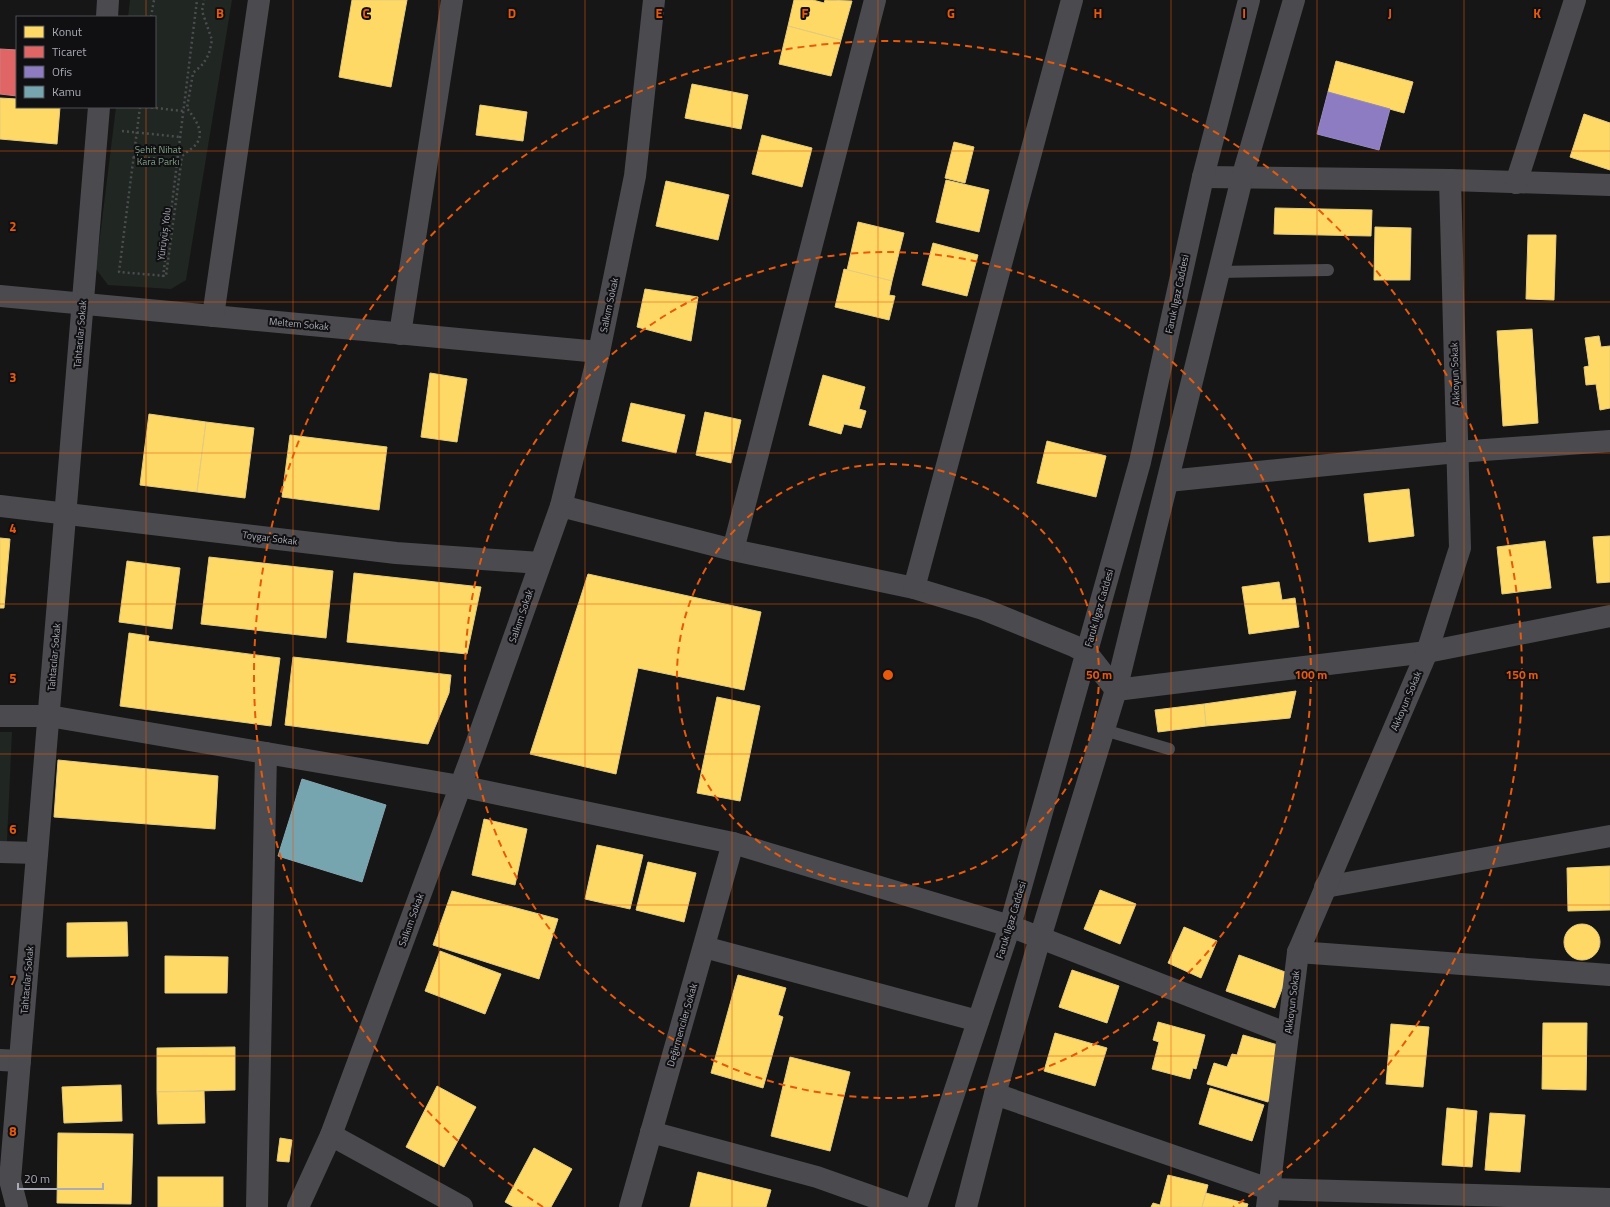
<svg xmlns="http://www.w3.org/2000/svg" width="1610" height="1207" viewBox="0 0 1610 1207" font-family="'Titillium Web',sans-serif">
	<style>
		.green { fill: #202621 }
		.homes { fill: #ffd966; stroke: #e5cb7e }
		.shops { fill: #e06666; stroke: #d07b7e }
		.offices { fill: #8e7cc3; stroke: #968abf }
		.public { fill: #76a5af; stroke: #85a7b1 }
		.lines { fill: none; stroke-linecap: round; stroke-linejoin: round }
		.path { stroke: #4c4d50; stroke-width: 2.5; stroke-dasharray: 2 3; stroke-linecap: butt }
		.service { stroke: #4b4b4f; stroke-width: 12 }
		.minor { stroke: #4b4b4f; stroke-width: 22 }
		.tertiary { stroke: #4b4b4f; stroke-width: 22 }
		.grid { fill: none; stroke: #e8590c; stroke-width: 1; stroke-opacity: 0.55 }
		.ring { fill: none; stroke: #e8590c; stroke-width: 2; stroke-dasharray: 7 5 }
		.labels { text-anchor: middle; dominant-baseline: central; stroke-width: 4; stroke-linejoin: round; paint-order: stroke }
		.park-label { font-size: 10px; fill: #829f86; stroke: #101012 }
		.street-label { font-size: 10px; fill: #a9abb6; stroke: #101012 }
		.grid-label { font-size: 13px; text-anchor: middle; font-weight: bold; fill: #e8590c; stroke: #101012; stroke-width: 4; stroke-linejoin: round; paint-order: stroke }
		.centre { fill: #e8590c; stroke: #101012; stroke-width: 2 }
		.ring-label { font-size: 12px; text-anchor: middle; font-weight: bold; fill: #e8590c; stroke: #101012; stroke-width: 4; stroke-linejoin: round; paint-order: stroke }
	</style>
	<rect width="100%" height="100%" fill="#161616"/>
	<g class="green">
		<path d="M130 0H232L186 280 171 289 108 285 96 269 116 107H155V17H128Z"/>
		<path d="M0 732H12L7 841H0Z"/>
	</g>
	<g class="homes">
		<path d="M352 0H407L391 87 339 77Z"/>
		<path d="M794 0H813L824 3 825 0 852 1 841 40 788 26Z"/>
		<path d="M788 26 841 40 831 76 779 64Z"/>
		<path d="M1336 61 1413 82 1404 113 1328 92Z"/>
		<path d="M692 84 748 95 741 129 685 118Z"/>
		<path d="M0 98 17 99V107H60L57 144 0 139Z"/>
		<path d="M480 105 527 112 523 141 476 135Z"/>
		<path d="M1584 114 1610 123V170L1570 157Z"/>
		<path d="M762 135 812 148 802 187 752 174Z"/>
		<path d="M954 142 974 147 965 183 945 178Z"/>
		<path d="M946 180 989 190 979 232 936 222Z"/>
		<path d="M666 181 729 195 718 240 656 226Z"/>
		<path d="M1275 208 1372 210 1371 236 1274 234Z"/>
		<path d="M858 222 904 233 892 281 847 270Z"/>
		<path d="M1375 227 1411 228 1410 280H1374Z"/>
		<path d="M1528 235H1556L1554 300 1526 299Z"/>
		<path d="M933 243 978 255 967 296 922 285Z"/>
		<path d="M844 269 892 281 889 295 895 296 889 320 835 307Z"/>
		<path d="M645 289 698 297 691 341 637 327Z"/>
		<path d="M1532 329 1538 423 1503 426 1497 331Z"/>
		<path d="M1599 336 1601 347 1610 346V408L1600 410 1596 384 1586 385 1584 367 1589 366 1585 338Z"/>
		<path d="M430 373 467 379 457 442 421 437Z"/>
		<path d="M823 375 865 387 859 409 866 411 861 428 844 424 841 434 809 425Z"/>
		<path d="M631 403 685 415 676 453 622 441Z"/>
		<path d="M705 412 741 420 731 463 696 455Z"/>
		<path d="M149 414 206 422 197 492 140 485Z"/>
		<path d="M206 422 254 428 245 498 197 492Z"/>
		<path d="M290 435 387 447 379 510 282 497Z"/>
		<path d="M1047 441 1106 456 1096 497 1037 483Z"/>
		<path d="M1409 489 1414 536 1369 542 1364 494Z"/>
		<path d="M1610 536V582L1597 583 1593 537Z"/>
		<path d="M0 538 10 539 4 608H0Z"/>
		<path d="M1545 541 1551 588 1502 594 1497 547Z"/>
		<path d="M209 557 333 571 326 638 201 624Z"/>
		<path d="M127 561 180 568 172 629 119 622Z"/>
		<path d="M354 573 481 587 467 654 347 642Z"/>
		<path d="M588 574 761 612 744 690 638 668 616 774 530 754Z"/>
		<path d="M1279 582 1282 600 1295 598 1299 627 1249 634 1242 587Z"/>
		<path d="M129 633 149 636 148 641 280 658 271 726 120 706Z"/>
		<path d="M293 657 451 675 449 693 428 744 285 725Z"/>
		<path d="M1296 691 1290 718 1206 726 1204 704Z"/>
		<path d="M717 697 760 706 740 801 697 793Z"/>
		<path d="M1204 704 1206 726 1158 732 1155 710Z"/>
		<path d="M58 760 218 776 215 829 54 817Z"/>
		<path d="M484 819 527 829 515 885 472 875Z"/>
		<path d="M597 845 643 855 630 909 585 899Z"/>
		<path d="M648 862 696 873 684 922 636 910Z"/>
		<path d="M1610 866V910L1568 911 1567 868Z"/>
		<path d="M1100 890 1136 904 1120 944 1084 929Z"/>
		<path d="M452 891 558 919 539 979 433 945Z"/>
		<path d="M127 922 128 956 67 957V923Z"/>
		<circle cx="1582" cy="942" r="18"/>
		<path d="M1184 927 1217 941 1201 978 1168 963Z"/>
		<path d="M440 951 501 974 485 1014 425 991Z"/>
		<path d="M1239 955 1288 973 1275 1008 1226 991Z"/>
		<path d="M165 956 228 957 227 993H165Z"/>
		<path d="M1072 970 1119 986 1107 1023 1059 1007Z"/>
		<path d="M738 975 786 988 778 1015 783 1017 763 1088 711 1073Z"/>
		<path d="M1158 1022 1205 1035 1196 1069 1193 1068 1190 1079 1152 1069 1159 1042 1153 1040Z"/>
		<path d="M1543 1023H1587L1586 1090 1542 1089Z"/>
		<path d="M1391 1024 1429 1027 1423 1087 1386 1084Z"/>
		<path d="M1055 1033 1107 1048 1095 1086 1044 1071Z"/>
		<path d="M1243 1035 1285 1047 1268 1102 1207 1084 1214 1063 1227 1067 1232 1054 1237 1055Z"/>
		<path d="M235 1047V1090L157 1092V1048Z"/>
		<path d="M790 1057 850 1072 830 1151 771 1136Z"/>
		<path d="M121 1085 122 1121 64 1123 62 1087Z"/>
		<path d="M437 1086 476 1107 444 1167 406 1147Z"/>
		<path d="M1210 1088 1264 1105 1252 1141 1199 1124Z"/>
		<path d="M204 1091 205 1123 158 1124 157 1092Z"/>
		<path d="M1447 1108 1477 1111 1472 1167 1442 1165Z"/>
		<path d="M1490 1113 1525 1115 1520 1172 1485 1170Z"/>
		<path d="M58 1133 133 1134 131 1204 57 1203Z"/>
		<path d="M280 1138 292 1140 289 1162 277 1161Z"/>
		<path d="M534 1148 572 1169 551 1207H514L505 1202Z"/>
		<path d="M698 1172 771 1190 766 1207H690Z"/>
		<path d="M1168 1175 1208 1185 1202 1207H1151L1153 1203 1160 1205Z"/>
		<rect x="158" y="1177" width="65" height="30"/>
		<path d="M1206 1193 1248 1204 1247 1207H1202Z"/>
	</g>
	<path class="shops" d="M0 49 17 50V96L0 94Z"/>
	<path class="offices" d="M1328 92 1390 109 1379 150 1317 134Z"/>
	<path class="public" d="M302 779 386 805 362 882 278 856Z"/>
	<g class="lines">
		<g class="path">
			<path d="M151 17 154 0"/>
			<path d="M140 107 119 272 166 276 182 156C186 152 194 148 197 143 205 131 194 118 187 108L193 73 203 64 209 54 212 40 202 11 204 0"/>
			<path d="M146 107 183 111"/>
			<path d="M122 131 180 137"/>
			<path d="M133 157 181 160"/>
			<path d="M163 277 197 0"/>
		</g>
		<g class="service">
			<path d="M1219 272 1328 270"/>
			<path d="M1104 730 1169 749"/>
		</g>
		<g class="minor">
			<path d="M107 17 108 0"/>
			<path d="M1203 177 1450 180 1610 185"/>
			<path d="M1516 183 1575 0"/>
			<path d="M0 296 599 352"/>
			<path d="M213 316 259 0"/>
			<path d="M400 334 452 0"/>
			<path d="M1168 481 1457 452 1610 441"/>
			<path d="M0 506 396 553 540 563"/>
			<path d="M561 506 733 550 914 588 983 609 1074 646 1087 653 1116 690 1427 652 1610 616"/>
			<path d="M733 550 875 0"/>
			<path d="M914 588 1072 0"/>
			<path d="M0 716H49L266 753 460 786 733 843 1010 926 1288 1034"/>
			<path d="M0 852 37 853"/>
			<path d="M1325 887 1610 836"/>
			<path d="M704 947 978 1021"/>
			<path d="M1298 952 1610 975"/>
			<path d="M0 1060 20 1061"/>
			<path d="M995 1094 1269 1189 1610 1199"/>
			<path d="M651 1132 817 1177 902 1207"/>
			<path d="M331 1135 462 1207"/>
			<path d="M17 1207 10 1180 99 107"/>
			<path d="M257 1207 266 753"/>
			<path d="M298 1207 331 1135 475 747 561 506 599 352 635 176 654 0"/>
			<path d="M630 1207 733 843"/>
			<path d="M1267 1207 1298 952 1427 652 1460 548 1450 180"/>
		</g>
		<g class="tertiary">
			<path d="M916 1207 1010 926 1140 462 1203 177 1249 0"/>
			<path d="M966 1207 995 1094 1040 938 1116 690 1242 178 1294 0"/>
		</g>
	</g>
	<path class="grid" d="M146 0V17M293 0V1207M439 0V1207M585 0V1207M732 0V1207M878 0V1207M1025 0V1207M1171 0V1207M1317 0V1207M1464 0V1207M146 107V1207M0 151H1610M0 302H1610M0 453H1610M0 604H1610M0 754H1610M0 905H1610M0 1056H1610"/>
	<g class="ring">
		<circle cx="888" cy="675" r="211"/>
		<circle cx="888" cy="675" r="423"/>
		<path d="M543 1207A634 634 0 1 1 1233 1207"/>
	</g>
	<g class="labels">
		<g class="park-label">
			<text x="158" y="149">Şehit Nihat<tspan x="158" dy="12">Kara Parkı</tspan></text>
		</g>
		<g class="street-label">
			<text transform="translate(164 234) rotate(-83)">Yürüyüş Yolu</text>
			<text transform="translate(1177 294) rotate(-78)">Faruk Ilgaz Caddesi</text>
			<text transform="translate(609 305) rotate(-78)">Salkım Sokak</text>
			<text transform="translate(299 324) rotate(5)">Meltem Sokak</text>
			<text transform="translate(80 334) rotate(-85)">Tahtacılar Sokak</text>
			<text transform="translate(1455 374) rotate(-92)">Akkoyun Sokak</text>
			<text transform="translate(270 538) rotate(7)">Toygar Sokak</text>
			<text transform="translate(1099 608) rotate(-74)">Faruk Ilgaz Caddesi</text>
			<text transform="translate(521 616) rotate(-71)">Salkım Sokak</text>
			<text transform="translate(54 657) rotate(-85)">Tahtacılar Sokak</text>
			<text transform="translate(1406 701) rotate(-67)">Akkoyun Sokak</text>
			<text transform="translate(411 920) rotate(-70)">Salkım Sokak</text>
			<text transform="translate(1011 920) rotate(-73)">Faruk Ilgaz Caddesi</text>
			<text transform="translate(27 980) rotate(-85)">Tahtacılar Sokak</text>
			<text transform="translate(1292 1002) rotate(-83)">Akkoyun Sokak</text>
			<text transform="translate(682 1025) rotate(-74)">Değirmenciler Sokak</text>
		</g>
	</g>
	<g class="grid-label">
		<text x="220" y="18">B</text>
		<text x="366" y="18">C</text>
		<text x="512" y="18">D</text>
		<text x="659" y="18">E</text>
		<text x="805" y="18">F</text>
		<text x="951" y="18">G</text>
		<text x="1098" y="18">H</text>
		<text x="1244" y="18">I</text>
		<text x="1390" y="18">J</text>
		<text x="1537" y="18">K</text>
		<text x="13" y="231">2</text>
		<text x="13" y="382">3</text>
		<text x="13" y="533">4</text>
		<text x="13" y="683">5</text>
		<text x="13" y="834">6</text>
		<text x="13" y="985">7</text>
		<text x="13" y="1136">8</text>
	</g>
	<circle cx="888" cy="675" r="6" class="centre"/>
	<g class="ring-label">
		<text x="1099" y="679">50 m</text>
		<text x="1311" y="679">100 m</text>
		<text x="1522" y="679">150 m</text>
	</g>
	<rect x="16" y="16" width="140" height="92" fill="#101012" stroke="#4d4e54"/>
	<rect x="24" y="26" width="20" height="12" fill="#ffd966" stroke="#4d4e54"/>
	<text x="52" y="36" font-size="12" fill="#a9abb6">Konut</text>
	<rect x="24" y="46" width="20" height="12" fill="#e06666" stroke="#4d4e54"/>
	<text x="52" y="56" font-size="12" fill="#a9abb6">Ticaret</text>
	<rect x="24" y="66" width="20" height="12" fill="#8e7cc3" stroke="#4d4e54"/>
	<text x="52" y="76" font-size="12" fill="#a9abb6">Ofis</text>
	<rect x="24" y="86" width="20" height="12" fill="#76a5af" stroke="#4d4e54"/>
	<text x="52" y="96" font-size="12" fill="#a9abb6">Kamu</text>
	<path d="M18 1183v6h85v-6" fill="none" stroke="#a9abb6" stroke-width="2"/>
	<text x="24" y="1183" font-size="12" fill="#a9abb6" stroke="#101012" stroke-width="3" paint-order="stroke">20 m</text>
</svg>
